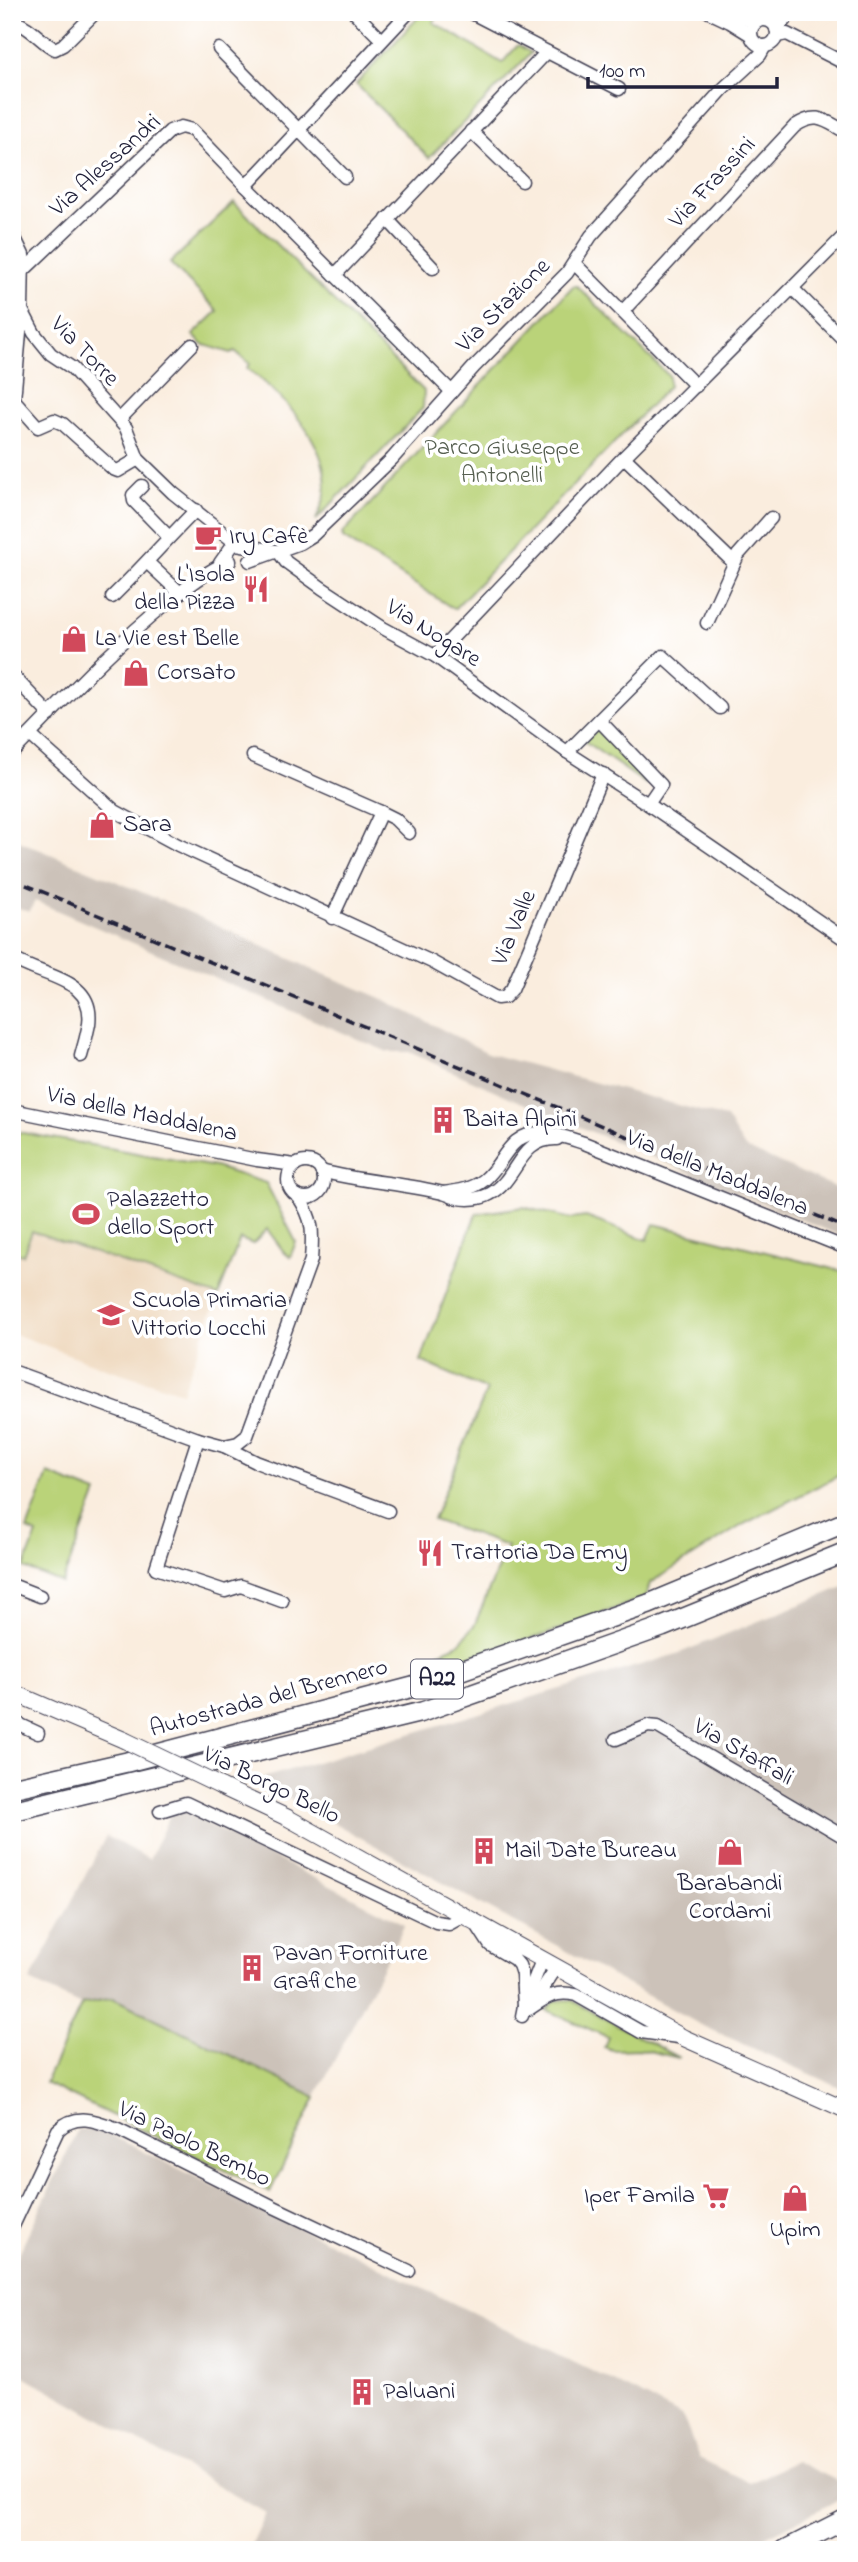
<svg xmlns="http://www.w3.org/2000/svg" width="858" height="2562" viewBox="0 0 858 2562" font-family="'Indie Flower',sans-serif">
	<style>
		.built { fill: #eed7bb }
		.industrial { fill: #ccc2b9 }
		.green { fill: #bad379; stroke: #6e7a5a; stroke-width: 2 }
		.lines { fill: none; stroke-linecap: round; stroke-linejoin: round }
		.minor-casing { stroke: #424053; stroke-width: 15 }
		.major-casing { stroke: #424053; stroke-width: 18 }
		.highway-casing { stroke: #424053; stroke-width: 22 }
		.minor { stroke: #fff; stroke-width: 12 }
		.major { stroke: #fff; stroke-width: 16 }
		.highway { stroke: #fff; stroke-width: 19 }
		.rail { stroke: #22223b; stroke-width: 3.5; stroke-dasharray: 10 5; stroke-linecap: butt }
		.major-bridge-casing { stroke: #424053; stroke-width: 18; stroke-linecap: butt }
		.major-bridge { stroke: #fff; stroke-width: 16 }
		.labels { text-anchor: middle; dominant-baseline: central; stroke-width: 7; stroke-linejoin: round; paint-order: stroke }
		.shield { fill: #fff; stroke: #646476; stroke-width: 2 }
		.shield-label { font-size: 23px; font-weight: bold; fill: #22223b }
		.street-label { font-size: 24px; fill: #22223b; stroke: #fff }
		.park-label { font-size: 24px; fill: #576051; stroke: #fff }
		.poi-label { font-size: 24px; fill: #22223b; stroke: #fff; text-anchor: start }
	</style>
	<rect width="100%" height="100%" fill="#fff"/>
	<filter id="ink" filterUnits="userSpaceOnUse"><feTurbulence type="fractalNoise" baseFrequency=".0143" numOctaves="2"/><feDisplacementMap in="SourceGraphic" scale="14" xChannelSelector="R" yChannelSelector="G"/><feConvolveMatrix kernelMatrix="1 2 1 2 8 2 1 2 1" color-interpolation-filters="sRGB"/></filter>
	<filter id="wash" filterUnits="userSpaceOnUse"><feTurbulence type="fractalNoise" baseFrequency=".00686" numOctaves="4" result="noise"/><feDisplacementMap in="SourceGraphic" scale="28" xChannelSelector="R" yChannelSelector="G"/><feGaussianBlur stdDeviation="1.57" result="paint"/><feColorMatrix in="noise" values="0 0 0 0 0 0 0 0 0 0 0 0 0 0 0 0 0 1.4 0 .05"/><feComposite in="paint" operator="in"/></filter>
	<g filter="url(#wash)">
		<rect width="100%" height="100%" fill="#faedde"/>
		<path class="built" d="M31 1231 218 1296 182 1392 108 1369 12 1333V1252L23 1255Z"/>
		<g class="industrial">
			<path d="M12 838 182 909 321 973 379 997 490 1054 726 1118 745 1148 846 1192V1238L518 1101 409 1052H388L35 901 29 912 12 905Z"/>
			<path d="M846 1586V2090L699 2024 256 1780 677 1654Z"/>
			<path d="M172 1811H182L405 1924 316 2096 112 1997 81 2005 30 1981 106 1836 149 1859Z"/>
			<path d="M78 2129 100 2130 671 2410 683 2417 699 2458 750 2483 796 2461 846 2485V2496L740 2550H249L266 2513 12 2369V2268Z"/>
		</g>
		<g class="green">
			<path d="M423 12H442L433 22 502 63 518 45 531 53 429 158 356 84Z"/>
			<path d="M234 202 424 391 423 408 316 520C319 512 324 502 325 494 332 445 282 395 247 368L250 364 235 351 231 353 202 344 193 335 218 311 170 263Z"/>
			<path d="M573 286H577L669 376V386L454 609 343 538 342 534Z"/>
			<path d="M597 729 649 780 646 784 584 741Z"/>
			<path d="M12 1131 215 1167 266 1183 296 1242 290 1257 284 1252 267 1229 253 1244 240 1239 218 1296 32 1231 23 1255 12 1252Z"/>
			<path d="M523 1207 571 1219 586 1217 647 1240 654 1224 846 1272V1472L744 1524 650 1583 646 1597 547 1634 455 1661 453 1657 440 1652 459 1644 475 1624 507 1546 433 1520 487 1390 421 1361 476 1214Z"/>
			<path d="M48 1474 97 1493 62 1583 24 1568 37 1534 27 1530Z"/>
			<path d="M113 1998 316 2097 270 2192 45 2083 82 2004Z"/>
			<path d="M565 2000H571L679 2058 640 2049 612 2050 604 2047 608 2037 546 2010 555 2001Z"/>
		</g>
	</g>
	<g filter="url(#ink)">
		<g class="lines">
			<defs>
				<g id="minor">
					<path d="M354 12 382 40"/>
					<path d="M470 12 619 89"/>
					<path d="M709 12 730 22 751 35"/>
					<path d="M732 12 755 23"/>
					<circle cx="764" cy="33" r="13"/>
					<path d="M12 26 18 23C33 29 41 42 55 49L63 45 96 12"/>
					<path d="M776 29 792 12"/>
					<path d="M777 36 787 34 846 64"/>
					<path d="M219 49 345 177"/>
					<path d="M471 131 522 181"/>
					<path d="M246 186 409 12"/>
					<path d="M387 219 433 268"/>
					<path d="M12 232 23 255 22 310 34 333 51 354 72 368 126 428 138 459 173 493 237 544"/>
					<path d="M575 264 696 386"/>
					<path d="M24 270 170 131 181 127 192 130 246 186 451 391"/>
					<path d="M335 275 547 52"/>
					<path d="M793 289 842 338"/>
					<path d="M22 311 14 400 38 427 54 420 63 424 113 469 118 471 138 459"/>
					<path d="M623 311 795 126C817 111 825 121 846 132"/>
					<path d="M119 420 192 345"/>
					<path d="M624 457 734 563"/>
					<path d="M142 486 133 495 134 501 169 537"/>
					<path d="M278 551 286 562 322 588 383 628 435 656 567 752 648 804 846 940"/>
					<path d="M250 561 300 543 313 535 392 459 474 367 567 273 591 236 723 89 760 55 765 46"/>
					<path d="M148 563 180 593"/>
					<path d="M220 563 232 546 237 544 275 551"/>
					<path d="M112 597C141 569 167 539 196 510"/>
					<path d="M707 623 738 555 771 518"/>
					<path d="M435 656 622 459 846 234"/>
					<path d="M12 675 50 715"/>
					<path d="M599 720 661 785 648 804"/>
					<path d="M30 735 115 811 178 845 432 962 497 998 505 997 512 989 603 774"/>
					<path d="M567 752 663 656 720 708"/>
					<path d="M12 753C63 701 111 648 167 603 187 587 207 571 230 561"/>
					<path d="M253 756 381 812 395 819 409 833"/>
					<path d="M332 918 381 812"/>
					<path d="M12 958C42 978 95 977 89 1024 87 1034 84 1046 81 1056"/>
					<path d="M12 1110 257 1160 295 1165"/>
					<circle cx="306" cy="1180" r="18"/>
					<path d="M321 1171C362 1182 403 1183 443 1193 448 1194 453 1198 458 1198 468 1200 481 1199 490 1194 518 1180 518 1138 557 1139"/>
					<path d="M443 1193C458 1191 473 1189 484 1180 504 1164 508 1133 541 1133 555 1133 571 1139 584 1143L846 1248"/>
					<path d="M12 1371 198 1439 224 1446 256 1462 388 1511"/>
					<path d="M198 1439 156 1568 225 1591 241 1586 282 1601"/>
					<path d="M224 1446 238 1443 247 1436 311 1260C313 1232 314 1220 298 1196"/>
					<path d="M12 1585 40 1596"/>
					<path d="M12 1721 38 1733"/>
					<path d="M616 1739 648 1726 658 1727 846 1838"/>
					<path d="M160 1811 186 1803 436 1922 449 1924 465 1915"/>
					<path d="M475 1922 490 1945 514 1959 519 1965 522 1974 524 2006"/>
					<path d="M532 2005 556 1968"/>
					<path d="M529 2009C545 1998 555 1990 576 1995L641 2032 678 2037"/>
					<path d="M522 2016 524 2006 542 1960"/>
					<path d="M12 2228 58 2130C77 2112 97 2121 118 2129L276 2208 409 2271"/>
				</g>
				<g id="major">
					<path d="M12 1692 124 1740"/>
					<path d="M220 1786 288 1818 684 2038 846 2110"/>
				</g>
				<g id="highway">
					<path d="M12 1788 127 1762 413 1687 649 1604 846 1522"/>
					<path d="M12 1811 422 1712 662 1627 846 1552"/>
					<path d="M785 2550 846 2519"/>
				</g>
			</defs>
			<use href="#minor" class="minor-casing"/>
			<use href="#major" class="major-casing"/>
			<use href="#highway" class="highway-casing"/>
			<use href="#minor" class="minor"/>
			<use href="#major" class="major"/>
			<use href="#highway" class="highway"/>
			<path class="rail" d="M12 879 846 1228"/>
			<defs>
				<path id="major-bridge" d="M124 1740 220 1786"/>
			</defs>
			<use href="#major-bridge" class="major-bridge-casing"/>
			<use href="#major-bridge" class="major-bridge"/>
		</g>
	</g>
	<defs>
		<symbol id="cafe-bare" viewBox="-9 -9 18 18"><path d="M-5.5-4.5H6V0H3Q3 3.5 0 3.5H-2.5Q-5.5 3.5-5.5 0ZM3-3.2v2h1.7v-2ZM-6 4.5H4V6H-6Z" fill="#d1495b" stroke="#fff" stroke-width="2.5" paint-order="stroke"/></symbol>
		<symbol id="restaurant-bare" viewBox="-9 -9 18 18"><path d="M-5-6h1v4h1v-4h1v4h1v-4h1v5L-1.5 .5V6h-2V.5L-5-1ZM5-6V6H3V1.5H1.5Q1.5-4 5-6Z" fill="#d1495b" stroke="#fff" stroke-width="2.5" paint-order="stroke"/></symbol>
		<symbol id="shop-bare" viewBox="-9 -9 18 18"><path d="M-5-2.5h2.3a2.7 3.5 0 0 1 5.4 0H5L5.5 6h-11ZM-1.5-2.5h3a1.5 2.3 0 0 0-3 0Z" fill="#d1495b" stroke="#fff" stroke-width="2.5" paint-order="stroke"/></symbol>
		<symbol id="building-bare" viewBox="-9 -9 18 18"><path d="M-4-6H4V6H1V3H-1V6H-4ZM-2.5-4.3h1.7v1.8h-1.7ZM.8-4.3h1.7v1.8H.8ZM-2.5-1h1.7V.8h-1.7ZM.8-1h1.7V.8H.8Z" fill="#d1495b" stroke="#fff" stroke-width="2.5" paint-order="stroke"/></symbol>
		<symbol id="stadium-bare" viewBox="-9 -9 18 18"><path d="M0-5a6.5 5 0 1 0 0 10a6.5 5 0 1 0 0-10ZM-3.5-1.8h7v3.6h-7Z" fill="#d1495b" stroke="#fff" stroke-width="2.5" paint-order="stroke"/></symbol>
		<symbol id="school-bare" viewBox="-9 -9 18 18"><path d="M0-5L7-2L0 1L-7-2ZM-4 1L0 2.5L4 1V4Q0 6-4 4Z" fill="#d1495b" stroke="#fff" stroke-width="2.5" paint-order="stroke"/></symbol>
		<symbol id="supermarket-bare" viewBox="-9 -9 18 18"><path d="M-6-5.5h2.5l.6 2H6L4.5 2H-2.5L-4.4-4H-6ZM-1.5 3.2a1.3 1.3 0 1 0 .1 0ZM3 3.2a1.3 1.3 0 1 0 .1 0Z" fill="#d1495b" stroke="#fff" stroke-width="2.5" paint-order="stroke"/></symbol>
	</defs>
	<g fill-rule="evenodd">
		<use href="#cafe-bare" x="189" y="518" width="38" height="38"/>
		<use href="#restaurant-bare" x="237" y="570" width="38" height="38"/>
		<use href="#shop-bare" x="55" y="620" width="38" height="38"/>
		<use href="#shop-bare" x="117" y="654" width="38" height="38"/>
		<use href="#shop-bare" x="83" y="806" width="38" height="38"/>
		<use href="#building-bare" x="424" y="1101" width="38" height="38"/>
		<use href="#stadium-bare" x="67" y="1195" width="38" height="38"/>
		<use href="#school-bare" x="92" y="1296" width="38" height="38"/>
		<use href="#restaurant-bare" x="411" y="1534" width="38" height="38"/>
		<use href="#building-bare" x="465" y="1832" width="38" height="38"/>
		<use href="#shop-bare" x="711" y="1833" width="38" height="38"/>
		<use href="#building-bare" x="233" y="1949" width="38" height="38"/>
		<use href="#supermarket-bare" x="697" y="2177" width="38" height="38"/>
		<use href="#shop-bare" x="776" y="2179" width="38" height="38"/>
		<use href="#building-bare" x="343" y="2373" width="38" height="38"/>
	</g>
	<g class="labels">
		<rect class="shield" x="411" y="1659.5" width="52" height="39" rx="5"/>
		<g class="shield-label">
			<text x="437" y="1679">A22</text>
		</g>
		<g class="street-label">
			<text transform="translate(106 166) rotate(-42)">Via Alessandri</text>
			<text transform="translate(713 183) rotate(-47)">Via Frassini</text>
			<text transform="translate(504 306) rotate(-45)">Via Stazione</text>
			<text transform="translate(84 352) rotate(46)">Via Torre</text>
			<text transform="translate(433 634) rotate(32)">Via Nogare</text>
			<text transform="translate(515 928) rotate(-67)">Via Valle</text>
			<text transform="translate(142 1115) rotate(12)">Via della Maddalena</text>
			<text transform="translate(717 1174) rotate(22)">Via della Maddalena</text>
			<text transform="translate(269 1699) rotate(-15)">Autostrada del Brennero</text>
			<text transform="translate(743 1753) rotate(30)">Via Staffali</text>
			<text transform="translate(271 1786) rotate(26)">Via Borgo Bello</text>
			<text transform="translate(194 2145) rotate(26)">Via Paolo Bembo</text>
		</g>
		<g class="park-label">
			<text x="502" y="448">Parco Giuseppe<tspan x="502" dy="28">Antonelli</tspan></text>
		</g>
		<g class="poi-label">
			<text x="229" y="537">Iry Cafè</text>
			<text x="235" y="575" text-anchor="end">L'Isola<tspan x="235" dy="28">della Pizza</tspan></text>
			<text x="95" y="639">La Vie est Belle</text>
			<text x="157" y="673">Corsato</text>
			<text x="123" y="825">Sara</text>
			<text x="464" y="1120">Baita Alpini</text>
			<text x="107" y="1200">Palazzetto<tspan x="107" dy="28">dello Sport</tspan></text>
			<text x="132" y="1301">Scuola Primaria<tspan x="132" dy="28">Vittorio Locchi</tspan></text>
			<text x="451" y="1553">Trattoria Da Emy</text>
			<text x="505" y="1851">Mail Date Bureau</text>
			<text x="730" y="1884" text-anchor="middle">Barabandi<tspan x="730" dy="28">Cordami</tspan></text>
			<text x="273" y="1954">Pavan Forniture<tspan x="273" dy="28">Grafiche</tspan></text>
			<text x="695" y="2196" text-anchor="end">Iper Famila</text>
			<text x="795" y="2230" text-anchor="middle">Upim</text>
			<text x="383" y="2392">Paluani</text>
		</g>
	</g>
	<rect width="858" height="2562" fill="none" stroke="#fff" stroke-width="42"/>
	<path d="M588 77v10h189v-10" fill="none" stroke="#22223b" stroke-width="3.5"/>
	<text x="599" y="77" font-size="21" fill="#22223b" stroke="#ffffff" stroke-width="5" paint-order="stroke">100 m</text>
</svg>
